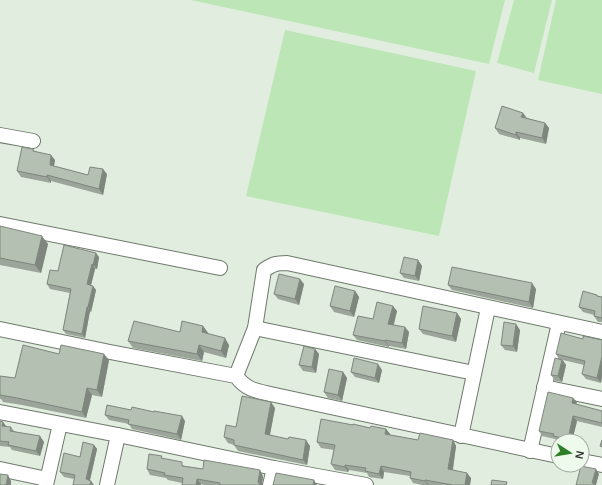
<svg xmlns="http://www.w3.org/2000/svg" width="602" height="485" viewBox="0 0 602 485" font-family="Arial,sans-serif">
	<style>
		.green { fill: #bde6b7 }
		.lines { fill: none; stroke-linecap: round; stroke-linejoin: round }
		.minor-casing { stroke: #6f7a6d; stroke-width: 16 }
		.minor { stroke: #fff; stroke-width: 14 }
		.wall { fill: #9ba599 }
		.shaded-wall { fill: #7e867d }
		.building { fill: #b4c0b2; stroke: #7e867d }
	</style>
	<rect width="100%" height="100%" fill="#e0eddf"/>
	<g class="green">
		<path d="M191 0H505L489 64Z"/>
		<path d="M514 0H552L534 73 497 63Z"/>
		<path d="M556 0H602V94L538 80Z"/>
		<path d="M285 30 476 71 439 236 246 196Z"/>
	</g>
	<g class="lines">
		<defs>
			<g id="minor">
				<path d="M0 135 33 141"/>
				<path d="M0 224 220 268"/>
				<path d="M255 328 474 373"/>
				<path d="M0 329 110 352 236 376C247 391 258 391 275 395L558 456"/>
				<path d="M236 376 255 328 264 270C273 264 276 263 287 263L602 332"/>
				<path d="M544 387 602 399"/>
				<path d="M0 412 118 435 107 485"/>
				<path d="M118 435 274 468 366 485"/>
				<path d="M461 436 488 308"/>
				<path d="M530 451 559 323"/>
				<path d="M582 461 602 465"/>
				<path d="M0 469 47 479"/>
				<path d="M46 485 60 424"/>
				<path d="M270 485 274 468"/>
			</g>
		</defs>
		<use href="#minor" class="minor-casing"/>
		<use href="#minor" class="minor"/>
	</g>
	<g class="wall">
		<path d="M527 118 545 123 549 128 546 144 520 138V140L499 134 495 128Z"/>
		<path d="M33 149 35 152 55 160 54 166 88 175 107 174 103 195 51 181V183L21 177 17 171Z"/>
		<path d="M0 226 48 244 41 273 0 265Z"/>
		<path d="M99 257 97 269H95L91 285 96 290 91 312 90 311 85 338 66 334 63 330 70 293 50 289 47 284 58 271Z"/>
		<path d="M418 260 422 266 419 281 404 278 400 273Z"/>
		<path d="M304 284 299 305 278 299 274 294Z"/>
		<path d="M448 285 536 289 533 308 452 290Z"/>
		<path d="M355 291 359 297 354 317 334 312 330 306Z"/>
		<path d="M597 295 598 296 602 297V322H598L594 316V315L583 312 579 307Z"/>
		<path d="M397 311 394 325 409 332 406 349 389 346V347L357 340 353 335 373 319Z"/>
		<path d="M457 313 461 319 456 342 423 334 419 329Z"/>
		<path d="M203 326 208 333V334L229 345 226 358 204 352 202 361 133 348 128 341 180 332Z"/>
		<path d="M520 330 517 352 505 350 501 345Z"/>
		<path d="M583 339 601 383 586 379 582 374 584 365 563 360 566 365 562 382 555 381 551 375 559 359 556 354Z"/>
		<path d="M315 349 319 354 316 373 303 371 299 365Z"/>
		<path d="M59 354 109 360 102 397 92 395 86 418 22 405 3 402 1 399H0V376L15 378Z"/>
		<path d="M382 370 379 383 355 377 351 372Z"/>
		<path d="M343 372 347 378 342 401 328 398 324 392Z"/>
		<path d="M573 398 577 402 576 404 602 411V427L577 421 572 441H557L555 439 542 436 539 431Z"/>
		<path d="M275 408 270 435 310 446 307 465 238 451 234 445 228 443 224 437 236 427Z"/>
		<path d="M105 415 185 421 181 440 132 429 129 424 109 420Z"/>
		<path d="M0 421 3 422 6 427H11L14 431 44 442 40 456 12 450 10 447 0 446Z"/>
		<path d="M353 425 370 428 386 429 390 434V435L418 440H453L456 446 453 470 471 478 470 485H422L413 483 410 478V476L384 472 383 479 369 477 367 473 349 470 348 472 335 470 331 464 334 450 321 448 317 442Z"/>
		<path d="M94 445 97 449 90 480 74 479 64 477 60 472Z"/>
		<path d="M164 459 185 466 203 469 263 476 262 485H204L201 484V485H182V483L168 480 166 478 150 475 147 469Z"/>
	</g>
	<g class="shaded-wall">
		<path d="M523 113 527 118 521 117Z"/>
		<path d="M545 123 549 128 546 144 542 138Z"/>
		<path d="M516 132 520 138V140L516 135Z"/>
		<path d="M51 155 55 160 53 170 50 165Z"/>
		<path d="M103 169 107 174 103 195 99 189Z"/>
		<path d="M47 175 51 181V183L47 177Z"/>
		<path d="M42 236 48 244 41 273 35 265Z"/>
		<path d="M96 253 99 257 97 269 93 265Z"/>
		<path d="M418 260 422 266 419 281 415 276Z"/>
		<path d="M92 264 95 269 90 289 87 284Z"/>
		<path d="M300 279 304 284 299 305 295 299Z"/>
		<path d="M532 283 536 289 533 308 529 302Z"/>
		<path d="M93 286 96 290 91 312 88 307Z"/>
		<path d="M355 291 359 297 354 317 350 311Z"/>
		<path d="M393 306 397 311 392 329 388 324Z"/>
		<path d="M87 307 90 311 85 338 82 334Z"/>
		<path d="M457 313 461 319 456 342 452 336Z"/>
		<path d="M516 324 520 330 517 352 513 346Z"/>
		<path d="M203 326 208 333 206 339 202 332Z"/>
		<path d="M405 327 409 332 406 349 402 343Z"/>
		<path d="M225 338 229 345 226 358 221 351Z"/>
		<path d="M385 340 389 346V347L385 341Z"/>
		<path d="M199 345 204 352 202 361 197 354Z"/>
		<path d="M315 349 319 354 316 373 312 367Z"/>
		<path d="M104 354 109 360 102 397 97 390Z"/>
		<path d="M602 356V378L601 383 597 378Z"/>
		<path d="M562 360 566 365 562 382 558 376Z"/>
		<path d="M378 364 382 370 379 383 375 378Z"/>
		<path d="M343 372 347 378 342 401 338 395Z"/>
		<path d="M87 388 92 395 86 418 82 412Z"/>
		<path d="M573 398 577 402 575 408 572 403Z"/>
		<path d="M271 402 275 408 269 439 265 434Z"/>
		<path d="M182 416 185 421 181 440 177 434Z"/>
		<path d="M573 416 577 421 572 441H569L568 439Z"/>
		<path d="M3 422 7 427 2 426Z"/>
		<path d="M386 429 390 434 389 440 385 434Z"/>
		<path d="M40 436 44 442 40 456 36 451Z"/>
		<path d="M306 440 310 446 307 465 303 460Z"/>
		<path d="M453 440 456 446 452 474 448 469Z"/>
		<path d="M94 445 97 449 89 484 86 479Z"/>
		<path d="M345 465 349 470 348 472 345 467Z"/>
		<path d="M381 466 384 472 383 479 379 474Z"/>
		<path d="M596 469 599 474 596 485H594L592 483Z"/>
		<path d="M260 470 263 476 262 485H260L258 482Z"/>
		<path d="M467 473 471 478 470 485H465Z"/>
		<path d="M8 475 11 481V485H6Z"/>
		<path d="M197 479 201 484V485H196Z"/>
		<path d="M314 480 317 485H313Z"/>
		<path d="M425 480 429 485H428L425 481Z"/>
		<path d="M91 481 94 485H90Z"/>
	</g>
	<g class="building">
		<path d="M502 106 523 113 521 117 545 123 542 138 516 132V135L495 128Z"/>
		<path d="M22 147 33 149V151L51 155 50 165 88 175 90 167 103 169 99 189 47 175V177L17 171Z"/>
		<path d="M0 226 42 236 35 265 0 258Z"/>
		<path d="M64 245 96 253 93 265 92 264 87 284 93 286 88 307H87L82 334 63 330 71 289 47 284 50 270 58 271Z"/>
		<path d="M404 257 418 260 415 276 400 273Z"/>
		<path d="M452 267 532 283 529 302 448 285Z"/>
		<path d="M279 274 300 279 295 299 274 294Z"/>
		<path d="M335 286 355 291 350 311 330 306Z"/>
		<path d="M583 291 597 295V296L602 297V318L594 316 595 311 579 307Z"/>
		<path d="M377 302 393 306 388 324 405 327 402 343 385 340V341L353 335 358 316 373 319Z"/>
		<path d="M423 306 457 313 452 336 419 329Z"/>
		<path d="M134 321 180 332 182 321 203 326 202 332 225 338 221 351 199 345 197 354 128 341Z"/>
		<path d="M504 322 516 324 513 346 501 345Z"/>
		<path d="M561 333 583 339V336L602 340V356L597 378 582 374 585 361 556 354Z"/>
		<path d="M23 345 59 354 61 345 104 354 97 390 87 388 82 412 17 398 0 395V376L15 378Z"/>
		<path d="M304 346 315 349 312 367 299 365Z"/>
		<path d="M354 358 378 364 375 378 351 372Z"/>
		<path d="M555 358 562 360 558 376 551 375Z"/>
		<path d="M329 369 343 372 338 395 324 392Z"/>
		<path d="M548 392 573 398 572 403 602 411V423L573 416 568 439 553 436 554 434 539 431Z"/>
		<path d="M242 396 271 402 265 434 288 439 289 437 306 440 303 460 234 445V440L224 437 226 425 236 427Z"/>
		<path d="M107 405 131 410 132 407 154 412V411L182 416 177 434 128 424 129 420 105 415Z"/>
		<path d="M321 419 353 425V424L370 428 371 426 386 429 385 434 418 440 420 433 453 440 448 469 467 473 465 485H453L425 480V481L410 478 411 472 381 466 379 474 365 471 366 468 345 465V467L331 464 335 445 317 442Z"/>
		<path d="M0 421 3 422 2 426 11 427 10 431 40 436 36 451 8 445 9 442 0 441Z"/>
		<path d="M602 440V447L600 446Z"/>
		<path d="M83 442 94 445 86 479 91 481 90 485H73L75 475 60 472 64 453 80 457Z"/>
		<path d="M149 454 162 456 161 458 182 462V466L203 469 204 460 260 470 258 482 260 485H220V483L197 479 196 485H182L183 478 164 475 165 473 147 469Z"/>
		<path d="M581 466 596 469 592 483H594V485H576Z"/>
		<path d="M276 473 314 480 313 485H273Z"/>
		<path d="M0 474 8 475 6 485H0Z"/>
		<path d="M492 480 507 482 506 485H491Z"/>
	</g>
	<g transform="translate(570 453) rotate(102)"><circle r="19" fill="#eefbec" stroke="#a2aba0"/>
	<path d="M0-3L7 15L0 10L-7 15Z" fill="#2e7d27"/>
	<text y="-6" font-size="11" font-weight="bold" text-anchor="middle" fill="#2f342f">N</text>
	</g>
</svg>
